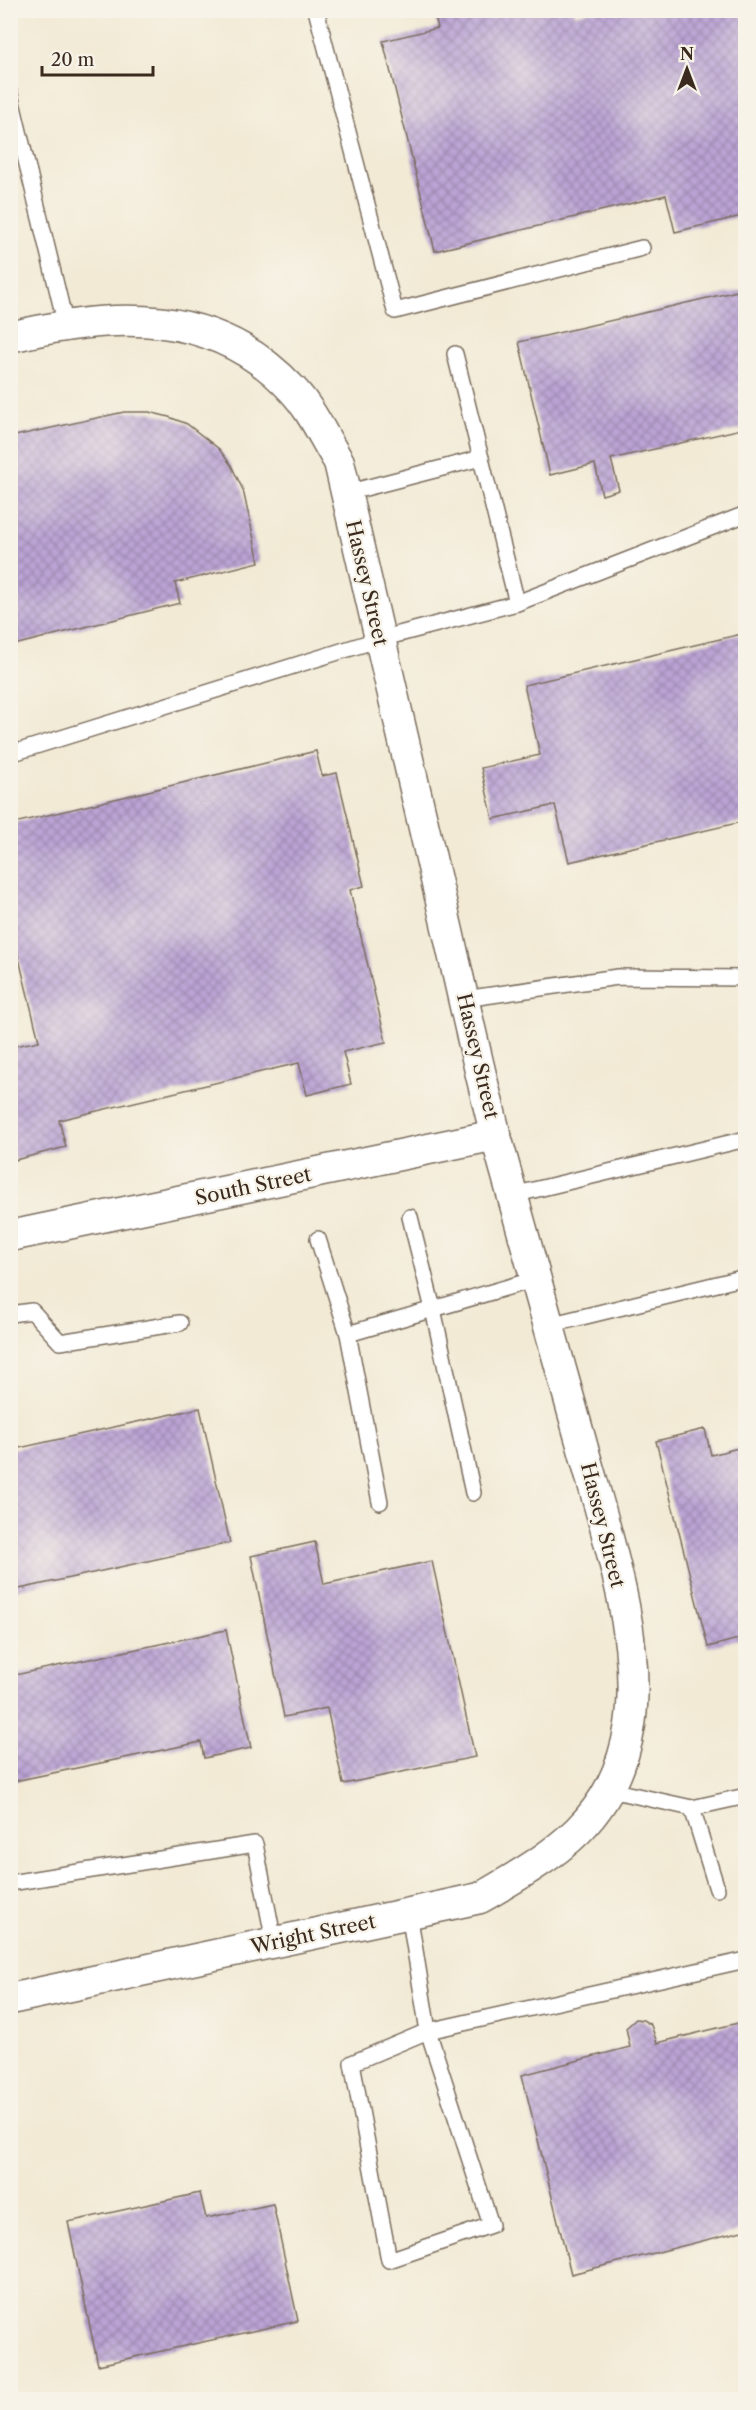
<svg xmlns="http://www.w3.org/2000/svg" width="756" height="2410" viewBox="0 0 756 2410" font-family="'Libre Caslon Text',serif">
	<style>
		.building { fill: url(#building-cross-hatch) }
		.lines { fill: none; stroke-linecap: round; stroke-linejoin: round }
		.service-casing { stroke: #7b6d5e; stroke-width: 18 }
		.minor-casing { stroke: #7b6d5e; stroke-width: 33 }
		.service { stroke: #fff; stroke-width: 15 }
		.minor { stroke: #fff; stroke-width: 30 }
		.labels { text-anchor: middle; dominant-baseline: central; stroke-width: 4.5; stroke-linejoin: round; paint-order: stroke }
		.street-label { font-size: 20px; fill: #3b2a1e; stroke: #f7f3e8 }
	</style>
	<defs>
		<pattern id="building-cross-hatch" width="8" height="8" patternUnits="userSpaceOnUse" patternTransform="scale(1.5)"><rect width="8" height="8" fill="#bba4d5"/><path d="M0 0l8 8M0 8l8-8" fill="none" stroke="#9986ac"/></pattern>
	</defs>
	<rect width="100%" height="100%" fill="#f7f3e8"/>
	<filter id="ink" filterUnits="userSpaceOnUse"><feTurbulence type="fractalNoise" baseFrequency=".0167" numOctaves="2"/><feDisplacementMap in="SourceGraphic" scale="12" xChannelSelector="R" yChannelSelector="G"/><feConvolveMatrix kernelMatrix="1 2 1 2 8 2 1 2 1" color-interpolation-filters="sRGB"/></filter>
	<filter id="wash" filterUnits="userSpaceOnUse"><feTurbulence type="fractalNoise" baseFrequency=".008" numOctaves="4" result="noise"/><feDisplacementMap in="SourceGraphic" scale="24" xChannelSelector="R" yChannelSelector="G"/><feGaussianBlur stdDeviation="1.35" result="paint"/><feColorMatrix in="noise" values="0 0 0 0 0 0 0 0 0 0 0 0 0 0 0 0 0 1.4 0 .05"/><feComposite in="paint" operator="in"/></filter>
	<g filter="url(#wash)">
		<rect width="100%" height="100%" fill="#f2ead5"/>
		<g id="blocks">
			<g class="building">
				<path d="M433 10H574L575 15 593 10H746V215L675 232 666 195 435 251 383 41 438 28Z"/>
				<path d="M746 289V428L611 459 619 490 602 495 595 464 550 475 519 342Z"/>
				<path d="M124 412H149L169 417 187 424 219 449 231 465 243 490 259 562 175 583 180 603 10 646V437Z"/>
				<path d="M746 633V821L569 862 555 805 493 819 481 768 540 755 524 685Z"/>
				<path d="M316 751 322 776 337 773 364 886 350 890 386 1042 343 1052 351 1084 307 1095 299 1063 59 1120 66 1147 15 1160 10 1140V1047L39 1041 10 922V824Z"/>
				<path d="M200 1408 230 1543 10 1591V1450Z"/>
				<path d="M705 1429 711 1455 746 1446V1637L708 1647 656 1441Z"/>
				<path d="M315 1542 324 1584 432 1561 475 1757 343 1784 327 1708 284 1717 251 1556Z"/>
				<path d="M226 1630 251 1748 204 1758 201 1742 10 1782V1676Z"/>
				<path d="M636 2019 643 2020 651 2025 657 2043 746 2021V2230L571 2274 522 2075 630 2047 626 2028Z"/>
				<path d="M200 2193 206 2218 273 2204 298 2321 98 2365 68 2222Z"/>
			</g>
		</g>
	</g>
	<g filter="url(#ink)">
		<use href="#blocks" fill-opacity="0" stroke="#7b6d5e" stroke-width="1.5"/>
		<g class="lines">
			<defs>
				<g id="service">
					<path d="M316 10 395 311 642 248"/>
					<path d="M10 94 66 326"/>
					<path d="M455 354 517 603"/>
					<path d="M346 493 481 458"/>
					<path d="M10 754 380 639 517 603 746 514"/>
					<path d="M464 999 618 977 746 978"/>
					<path d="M513 1195 746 1139"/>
					<path d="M410 1217 433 1309 473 1493"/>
					<path d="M318 1239 348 1334 536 1279"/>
					<path d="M10 1314 32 1311 60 1342 180 1323"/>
					<path d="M549 1325 746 1277"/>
					<path d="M348 1334 380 1502"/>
					<path d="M610 1790 692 1808 717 1889"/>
					<path d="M692 1808 746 1796"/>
					<path d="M10 1883 255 1844 274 1942"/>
					<path d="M409 1913 428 2031 352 2063 389 2260 491 2225 428 2031 746 1960"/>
				</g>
				<g id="minor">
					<path d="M10 337C112 312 215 306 292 389 312 410 324 438 339 462 371 603 405 743 437 884 457 969 475 1055 497 1140 525 1242 554 1343 582 1445 605 1529 643 1638 630 1725 615 1820 556 1854 480 1898L10 1999"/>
					<path d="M10 1236 496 1135"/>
				</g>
			</defs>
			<use href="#service" class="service-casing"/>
			<use href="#minor" class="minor-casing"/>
			<use href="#service" class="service"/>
			<use href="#minor" class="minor"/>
		</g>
	</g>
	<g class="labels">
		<g class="street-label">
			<text transform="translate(367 583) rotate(77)">Hassey Street</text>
			<text transform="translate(478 1056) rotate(77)">Hassey Street</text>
			<text transform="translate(253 1186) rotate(-12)">South Street</text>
			<text transform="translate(603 1525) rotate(76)">Hassey Street</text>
			<text transform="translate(313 1934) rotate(-12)">Wright Street</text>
		</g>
	</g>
	<rect width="756" height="2410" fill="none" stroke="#f7f3e8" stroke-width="36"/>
	<g transform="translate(687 69)" stroke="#f7f3e8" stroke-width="4.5" paint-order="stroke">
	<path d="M0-4.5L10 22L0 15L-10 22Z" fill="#3b2a1e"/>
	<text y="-9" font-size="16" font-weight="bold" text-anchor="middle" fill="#3b2a1e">N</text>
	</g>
	<path d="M42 66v9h111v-9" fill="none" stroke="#3b2a1e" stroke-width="3"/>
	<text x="51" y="66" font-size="18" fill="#3b2a1e" stroke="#f7f3e8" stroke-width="4.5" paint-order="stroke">20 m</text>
</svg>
